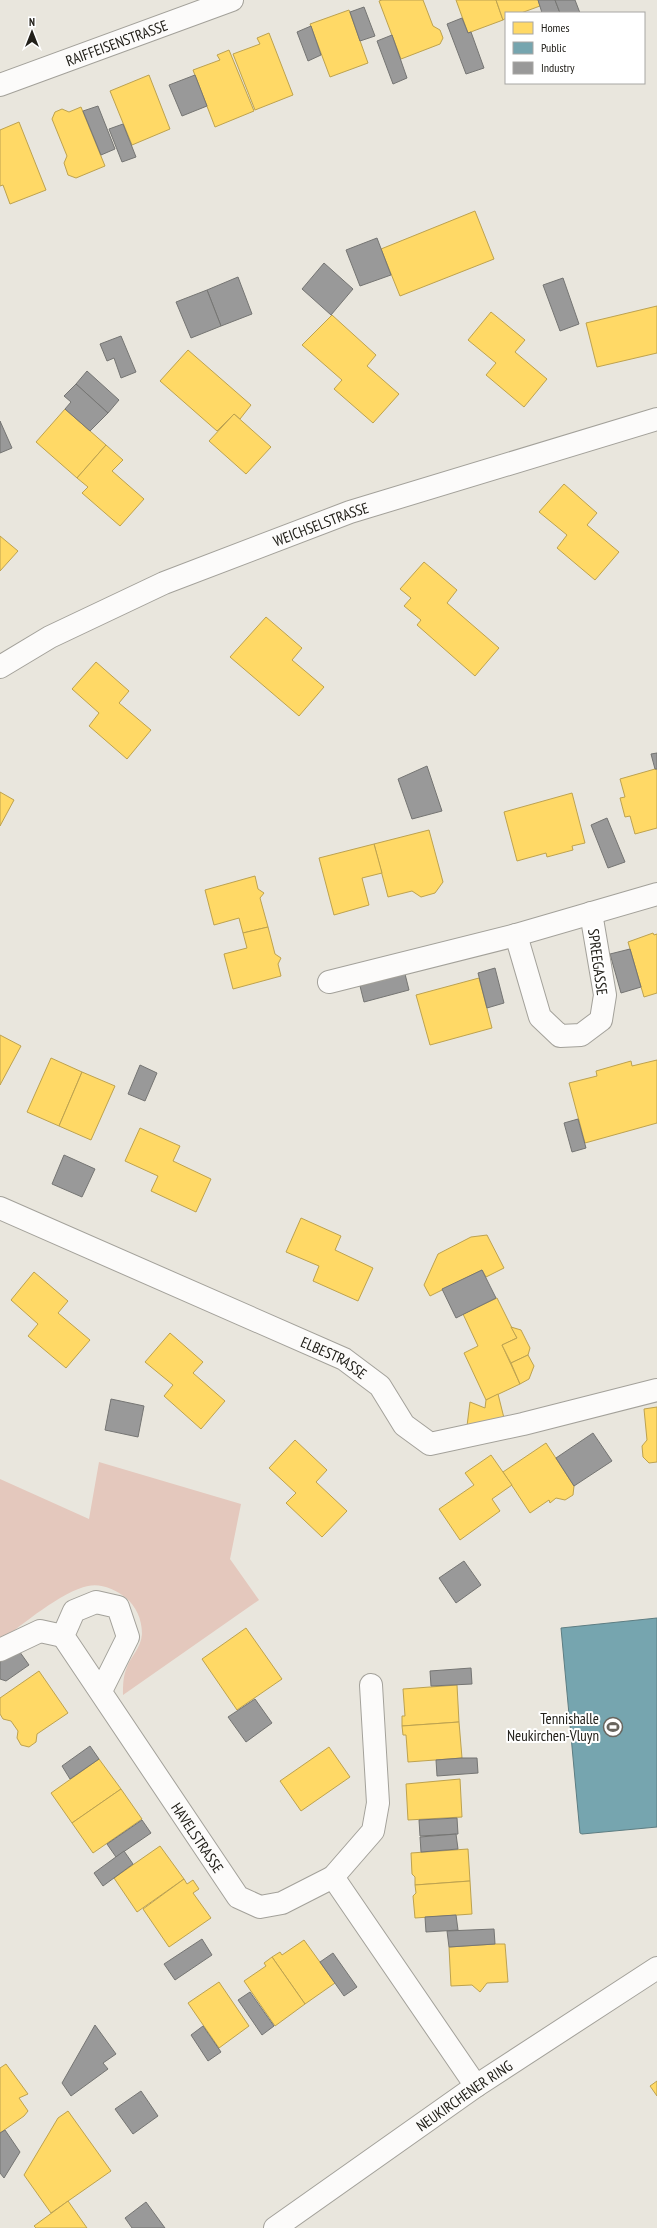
<svg xmlns="http://www.w3.org/2000/svg" width="657" height="2228" viewBox="0 0 657 2228" font-family="'PT Sans Narrow',sans-serif">
	<style>
		.green { fill: #e4c8bd }
		.homes { fill: #ffd966; stroke: #bda24f }
		.public { fill: #76a5af; stroke: #5d7d82 }
		.industry { fill: #999; stroke: #757573 }
		.lines { fill: none; stroke-linecap: round; stroke-linejoin: round }
		.minor-casing { stroke: #a3a19a; stroke-width: 24 }
		.minor { stroke: #fcfbfa; stroke-width: 22 }
		.labels { text-anchor: middle; dominant-baseline: central; stroke-width: 4; stroke-linejoin: round; paint-order: stroke }
		.street-label { font-size: 15px; fill: #22201a; stroke: #fff }
		.poi-label { font-size: 15px; fill: #22201a; stroke: #fff; text-anchor: end }
	</style>
	<rect width="100%" height="100%" fill="#e9e6dd"/>
	<path class="green" d="M99 1462 241 1504 230 1559 259 1600 123 1695C123 1685 123 1676 127 1667 131 1656 141 1648 142 1634 142 1619 136 1606 125 1597 115 1589 100 1583 88 1586 62 1591 22 1625 0 1641V1479L89 1519Z"/>
	<g class="homes">
		<path d="M382 0H423L433 26 440 30 443 38 440 44 401 59 379 1Z"/>
		<path d="M456 0H496L503 20 468 33Z"/>
		<path d="M496 0H538L540 6 521 13H506V18L503 20Z"/>
		<path d="M349 10 368 63 330 77 310 24Z"/>
		<path d="M269 33 293 95 255 110 233 54 260 44 257 38Z"/>
		<path d="M229 50 254 111 215 127 193 70 220 60 217 55Z"/>
		<path d="M149 75 170 129 132 145 110 91Z"/>
		<path d="M81 107 105 166 76 178 68 175 64 163 67 156 52 119 55 112 62 109 69 112Z"/>
		<path d="M19 122 46 190 10 204 3 185 0 186V130Z"/>
		<path d="M475 211 494 259 400 296 381 249Z"/>
		<path d="M657 306V353L597 367 586 323Z"/>
		<path d="M491 312 525 340 515 352 547 379 524 407 486 375 496 363 468 340Z"/>
		<path d="M332 315 376 355 367 366 399 394 373 423 334 389 342 380 302 345Z"/>
		<path d="M188 350 251 405 240 419 234 414 217 431 160 381Z"/>
		<path d="M65 409 106 445 77 478 36 442Z"/>
		<path d="M234 414 271 447 246 474 209 441Z"/>
		<path d="M106 445 123 460 112 471 144 499 120 526 82 493 88 487 77 478Z"/>
		<path d="M564 484 597 513 587 525 619 552 595 580 557 548 567 535 539 512Z"/>
		<path d="M0 536 18 551 0 571Z"/>
		<path d="M424 562 457 590 447 603 499 648 475 676 417 625 421 620 404 606 411 598 400 589Z"/>
		<path d="M266 617 302 648 292 660 324 687 299 716 230 657Z"/>
		<path d="M96 662 129 691 119 703 151 730 127 759 89 726 99 713 72 689Z"/>
		<path d="M655 769H657V828L635 834 630 816 625 817 620 798 625 797 620 779Z"/>
		<path d="M0 792 14 800 0 826Z"/>
		<path d="M572 793 585 843 572 846 573 850 547 857 546 853 517 861 504 812Z"/>
		<path d="M429 830 443 882 435 893 421 897 412 891 388 897 374 844Z"/>
		<path d="M374 844 382 873 362 878 369 905 334 915 319 858Z"/>
		<path d="M255 876 258 889 264 893 260 898 268 927 243 933 239 918 214 925 205 890Z"/>
		<path d="M268 927 275 954 281 958 278 964 281 976 233 989 224 954 247 948 243 933Z"/>
		<path d="M653 933 654 935 657 934V993L644 997 628 942Z"/>
		<path d="M479 978 492 1028 430 1045 416 995Z"/>
		<path d="M0 1035 21 1046 0 1085Z"/>
		<path d="M51 1058 82 1072 59 1126 27 1112Z"/>
		<path d="M657 1060V1123L585 1143 569 1083 597 1076 596 1071 631 1061 632 1066Z"/>
		<path d="M82 1072 115 1086 91 1140 59 1126Z"/>
		<path d="M140 1128 180 1146 173 1161 211 1179 196 1212 151 1191 158 1176 125 1161Z"/>
		<path d="M301 1218 341 1236 335 1250 373 1268 358 1301 313 1281 319 1266 286 1252Z"/>
		<path d="M487 1235 504 1268 486 1277 482 1270 430 1296 424 1285 438 1254 471 1237Z"/>
		<path d="M34 1272 68 1301 58 1313 90 1340 66 1368 28 1336 38 1324 11 1300Z"/>
		<path d="M497 1298 517 1338 502 1345 520 1384 486 1400 464 1353 478 1346 463 1314Z"/>
		<path d="M511 1327 521 1330 530 1348 528 1355 511 1363 502 1345 517 1338Z"/>
		<path d="M170 1333 203 1362 193 1373 225 1401 201 1429 164 1396 173 1385 145 1362Z"/>
		<path d="M528 1355 534 1366 529 1379 520 1384 511 1363Z"/>
		<path d="M498 1394 504 1418 467 1426 470 1402 485 1408 486 1400Z"/>
		<path d="M657 1407V1462L649 1463 643 1457 642 1446 647 1440 644 1409Z"/>
		<path d="M295 1440 327 1470 316 1482 347 1511 322 1537 286 1503 296 1493 269 1468Z"/>
		<path d="M546 1443 574 1486 573 1495 565 1500 556 1498 550 1503 549 1500 530 1513 503 1472Z"/>
		<path d="M491 1455 512 1485 492 1499 500 1511 460 1540 439 1509 474 1485 465 1473Z"/>
		<path d="M246 1628 282 1679 237 1710 202 1659Z"/>
		<path d="M39 1671 68 1713 37 1734 36 1742 29 1747 21 1745 17 1738 18 1731 11 1721 3 1719 0 1714V1698Z"/>
		<path d="M457 1685 459 1722 402 1726V1716H405L403 1689Z"/>
		<path d="M459 1722 462 1758 408 1762 406 1735H403L402 1726Z"/>
		<path d="M329 1747 350 1777 301 1811 280 1781Z"/>
		<path d="M99 1759 121 1789 72 1823 51 1793Z"/>
		<path d="M460 1779 462 1817 408 1820 406 1784Z"/>
		<path d="M121 1789 142 1819 93 1853 72 1823Z"/>
		<path d="M160 1846 184 1879 137 1912 114 1878Z"/>
		<path d="M468 1849 470 1881 415 1885V1877L412 1874 411 1853Z"/>
		<path d="M184 1879 187 1884 193 1880 199 1889 193 1893 211 1918 169 1947 143 1909Z"/>
		<path d="M470 1881 472 1914 415 1918 413 1896 416 1893 415 1885Z"/>
		<path d="M304 1940 335 1983 305 2004 272 1957 280 1952 282 1955Z"/>
		<path d="M495 1944H505L508 1982 487 1983 480 1992 472 1985 451 1986 449 1947Z"/>
		<path d="M272 1957 305 2004 275 2026 244 1981 266 1966 264 1963Z"/>
		<path d="M219 1982 249 2026 219 2048 188 2003Z"/>
		<path d="M6 2064 28 2094 19 2098 28 2111 24 2116 0 2133V2068Z"/>
		<path d="M657 2081V2096L650 2086Z"/>
		<path d="M68 2111 111 2171 51 2213 24 2175 58 2118Z"/>
		<path d="M68 2201 87 2228H36L34 2226Z"/>
	</g>
	<path class="public" d="M657 1618V1827L582 1834 580 1833 561 1628Z"/>
	<g class="industry">
		<path d="M538 0H555L560 13H542Z"/>
		<path d="M555 0H575L580 13H560Z"/>
		<path d="M364 7 375 36 360 41 350 12Z"/>
		<path d="M462 18 468 33 471 32 484 68 466 74 447 24Z"/>
		<path d="M311 26 321 55 308 61 297 32Z"/>
		<path d="M392 35 407 78 393 84 377 41Z"/>
		<path d="M195 75 207 106 182 116 169 85Z"/>
		<path d="M98 106 115 149 101 155 83 111Z"/>
		<path d="M123 124 136 157 122 162 109 129Z"/>
		<path d="M377 238 391 275 360 286 346 250Z"/>
		<path d="M324 263 353 289 331 315 302 289Z"/>
		<path d="M238 277 252 314 221 326 207 290Z"/>
		<path d="M563 278 579 324 560 331 543 285Z"/>
		<path d="M207 290 221 326 191 338 176 302Z"/>
		<path d="M121 336 136 372 121 378 114 358 107 361 100 344Z"/>
		<path d="M87 371 119 400 108 413 76 384Z"/>
		<path d="M76 384 108 413 90 431 65 409 71 402 64 396Z"/>
		<path d="M0 421 12 448 0 453Z"/>
		<path d="M657 753V769H655L651 754Z"/>
		<path d="M427 766 442 811 412 819 398 779Z"/>
		<path d="M607 818 625 862 608 868 591 825Z"/>
		<path d="M630 949 641 987 621 993 610 954Z"/>
		<path d="M495 968 504 1003 487 1008 478 973Z"/>
		<path d="M405 974 409 990 364 1002 360 986Z"/>
		<path d="M140 1065 157 1073 145 1101 128 1094Z"/>
		<path d="M578 1119 586 1148 572 1152 564 1123Z"/>
		<path d="M64 1155 95 1169 82 1197 52 1184Z"/>
		<path d="M482 1270 496 1298 456 1318 442 1289Z"/>
		<path d="M111 1399 144 1406 138 1437 105 1430Z"/>
		<path d="M593 1433 612 1461 574 1486 556 1458Z"/>
		<path d="M464 1561 481 1585 456 1603 439 1578Z"/>
		<path d="M17 1648 29 1665 6 1681 0 1679V1660Z"/>
		<path d="M471 1668 472 1684 431 1686 430 1671Z"/>
		<path d="M255 1699 272 1723 246 1742 228 1717Z"/>
		<path d="M90 1746 99 1759 70 1779 62 1766Z"/>
		<path d="M462 1758H477L478 1773 437 1776 436 1760Z"/>
		<path d="M457 1818 458 1834 420 1836 419 1820Z"/>
		<path d="M142 1820 151 1833 116 1857 107 1844Z"/>
		<path d="M456 1834 458 1849 421 1852 420 1837Z"/>
		<path d="M124 1851 133 1864 103 1886 94 1873Z"/>
		<path d="M456 1915 458 1930 426 1932 425 1917Z"/>
		<path d="M494 1929 495 1944 449 1947 447 1931Z"/>
		<path d="M202 1939 212 1955 175 1980 164 1964Z"/>
		<path d="M333 1953 357 1987 344 1996 320 1962Z"/>
		<path d="M250 1992 274 2026 262 2035 238 2000Z"/>
		<path d="M95 2025 116 2054 103 2063 108 2069 71 2096 62 2083Z"/>
		<path d="M203 2026 221 2052 208 2061 191 2035Z"/>
		<path d="M141 2091 158 2116 133 2134 115 2109Z"/>
		<path d="M5 2130 20 2152 4 2178 0 2173V2133Z"/>
		<path d="M146 2202 165 2228H132L125 2218Z"/>
	</g>
	<g class="lines">
		<defs>
			<g id="minor">
				<path id="s1" d="M0 85 232 0"/>
				<path id="s2" d="M0 667 50 637 164 583 350 512 657 419"/>
				<path d="M516 935 540 1017 560 1036 581 1035 601 1020 605 995 591 913"/>
				<path d="M329 982 516 935 657 894"/>
				<path id="s3" d="M0 1208 344 1359 380 1386 404 1425 430 1444 523 1424 657 1390"/>
				<path d="M0 1650 40 1631 63 1636"/>
				<path id="s4" d="M101 1691 128 1637 118 1607 96 1602 74 1611 63 1636 238 1897 260 1907 282 1903 333 1877 476 2086"/>
				<path d="M333 1877 373 1831 378 1803 371 1685"/>
				<path id="s5" d="M275 2228 476 2086 657 1968"/>
			</g>
		</defs>
		<use href="#minor" class="minor-casing"/>
		<use href="#minor" class="minor"/>
	</g>
	<defs>
		<symbol id="stadium-ring" viewBox="-11 -11 22 22"><circle r="9.5" fill="#fff" stroke="#68655e" stroke-width="1.5"/><path d="M0-5a6.5 5 0 1 0 0 10a6.5 5 0 1 0 0-10ZM-3.5-1.8h7v3.6h-7Z" fill="#68655e"/></symbol>
	</defs>
	<g fill-rule="evenodd">
		<use href="#stadium-ring" x="602" y="1716" width="22" height="22"/>
	</g>
	<g class="labels">
		<g class="street-label">
			<text stroke="none"><textPath href="#s1" startOffset="124">RAIFFEISENSTRASSE</textPath></text>
			<text stroke="none"><textPath href="#s2" startOffset="352">WEICHSELSTRASSE</textPath></text>
			<text transform="translate(598 962) rotate(82)">SPREEGASSE</text>
			<text stroke="none"><textPath href="#s3" startOffset="366">ELBESTRASSE</textPath></text>
			<text stroke="none"><textPath href="#s4" startOffset="408">HAVELSTRASSE</textPath></text>
			<text stroke="none"><textPath href="#s5" startOffset="231">NEUKIRCHENER RING</textPath></text>
		</g>
		<g class="poi-label">
			<text x="599" y="1718">Tennishalle<tspan x="599" dy="17">Neukirchen-Vluyn</tspan></text>
		</g>
	</g>
	<rect x="505" y="12" width="140" height="72" fill="#ffffff" stroke="#a7a6a3"/>
	<rect x="513" y="22" width="20" height="12" fill="#ffd966" stroke="#a7a6a3"/>
	<text x="541" y="32" font-size="12" fill="#22201a">Homes</text>
	<rect x="513" y="42" width="20" height="12" fill="#76a5af" stroke="#a7a6a3"/>
	<text x="541" y="52" font-size="12" fill="#22201a">Public</text>
	<rect x="513" y="62" width="20" height="12" fill="#999999" stroke="#a7a6a3"/>
	<text x="541" y="72" font-size="12" fill="#22201a">Industry</text>
	<g transform="translate(32 32)" stroke="#ffffff" stroke-width="3" paint-order="stroke">
	<path d="M0-3L7 15L0 10L-7 15Z" fill="#22201a"/>
	<text y="-6" font-size="11" font-weight="bold" text-anchor="middle" fill="#22201a">N</text>
	</g>
</svg>
